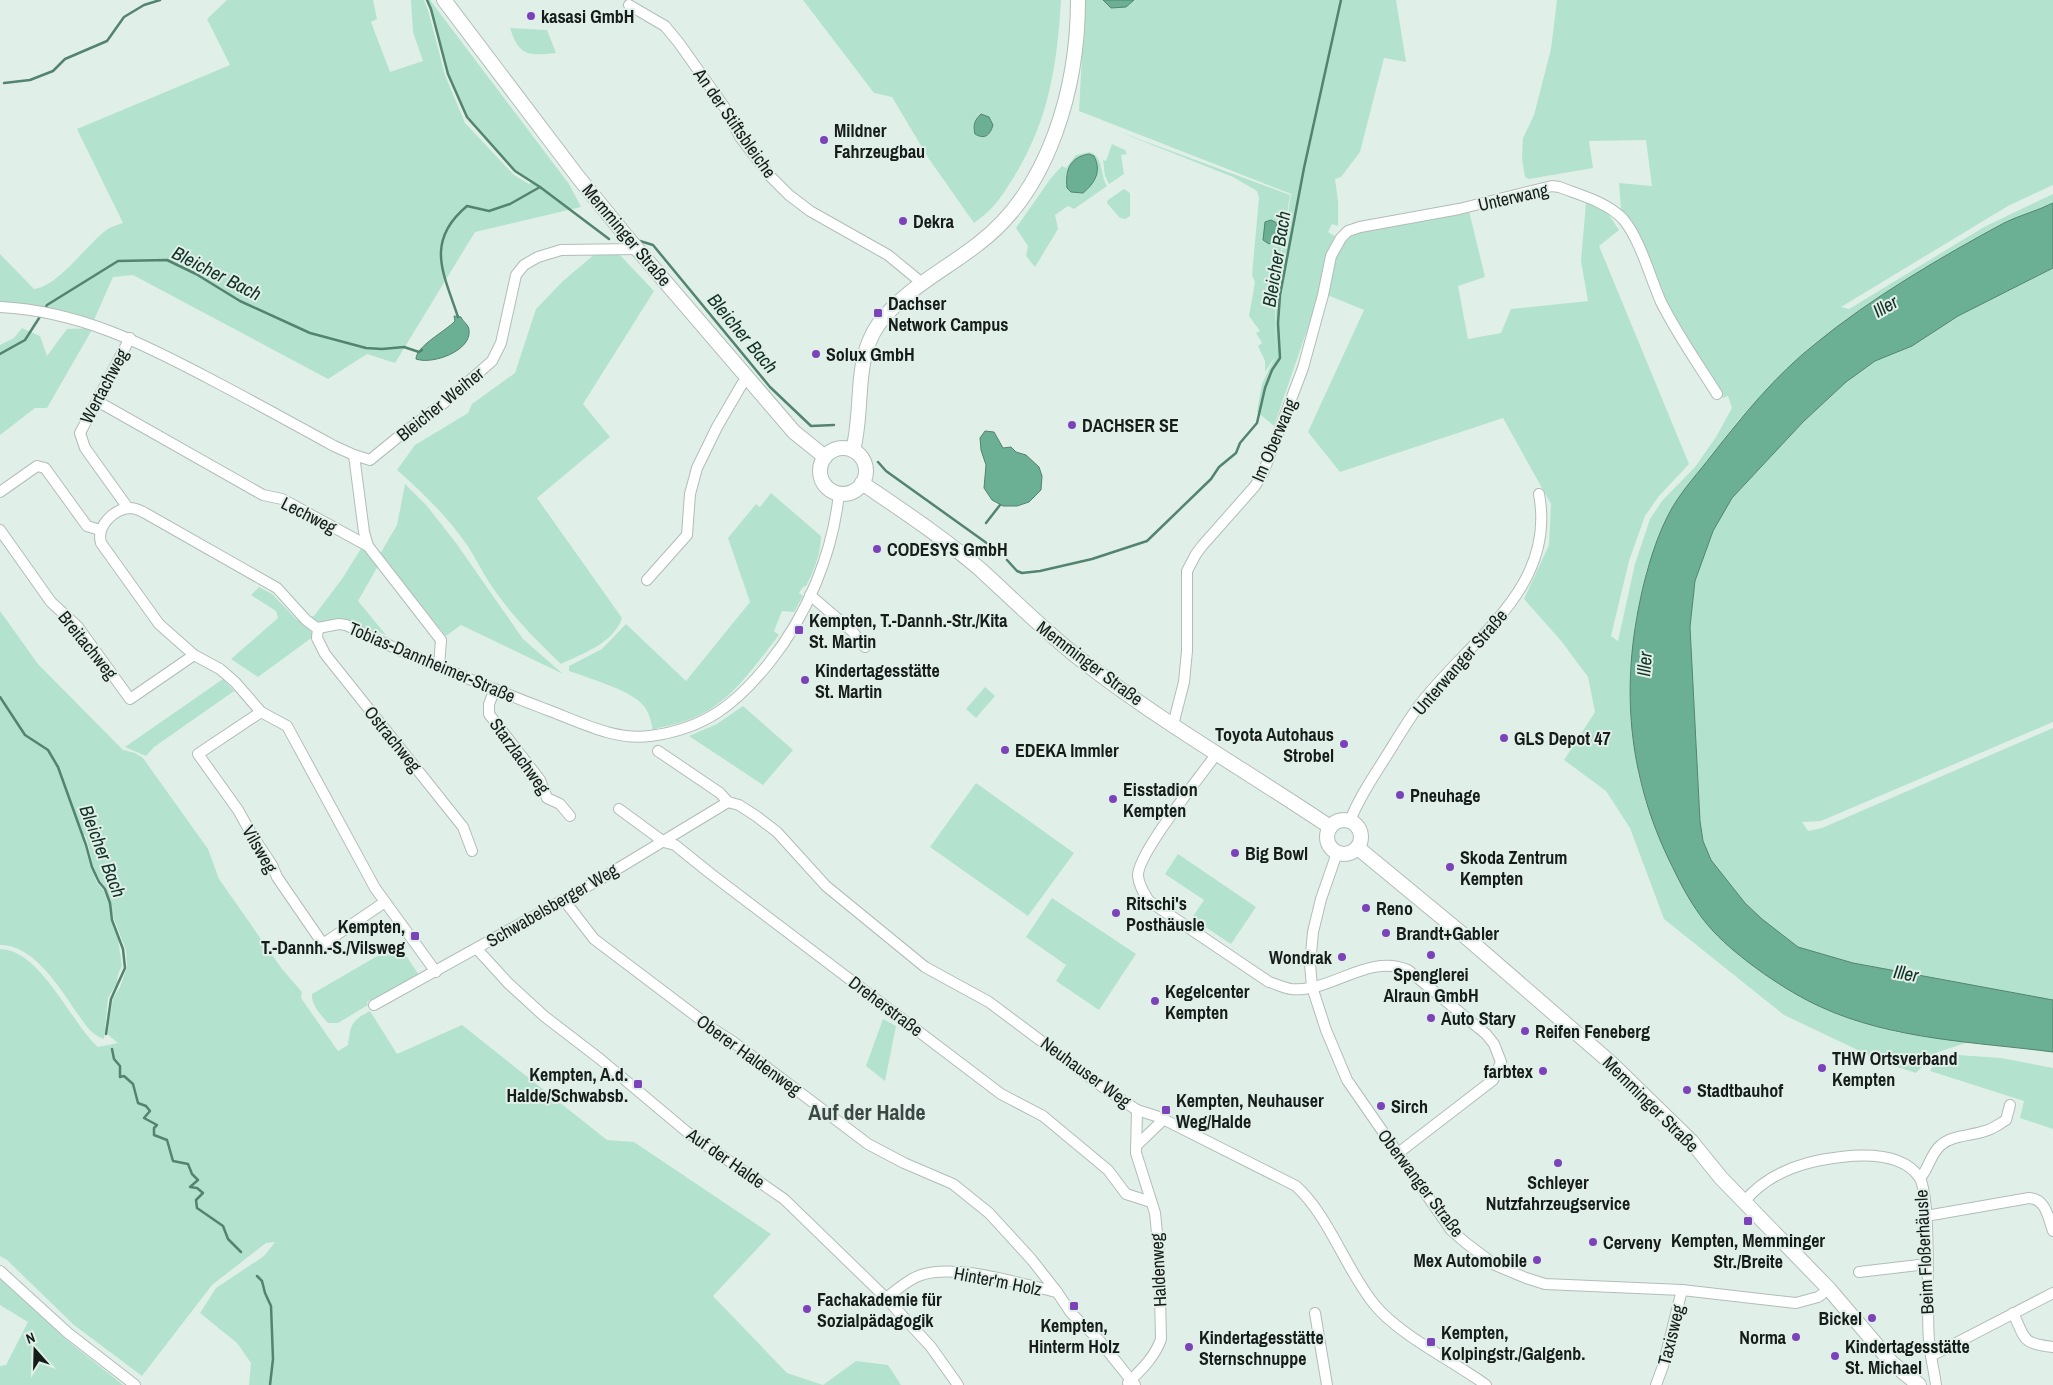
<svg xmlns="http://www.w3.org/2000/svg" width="2053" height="1385" viewBox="0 0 2053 1385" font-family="'Archivo Narrow',sans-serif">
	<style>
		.green { fill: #b3e3ce }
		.water { fill: #6bb094; stroke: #52846f }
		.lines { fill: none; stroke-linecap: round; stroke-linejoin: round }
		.stream { stroke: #52846f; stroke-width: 2.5 }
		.street-casing { stroke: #b0beb7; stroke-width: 12 }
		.secondary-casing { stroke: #b0beb7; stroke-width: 16 }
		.street { stroke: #fff; stroke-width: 10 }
		.secondary { stroke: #fff; stroke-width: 14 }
		.poi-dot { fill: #7b42b9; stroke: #e1efe9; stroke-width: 2 }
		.labels { text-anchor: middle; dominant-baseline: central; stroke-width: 4; stroke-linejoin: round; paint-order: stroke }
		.poi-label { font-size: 18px; font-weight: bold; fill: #161c19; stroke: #e1efe9; text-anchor: start }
		.street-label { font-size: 18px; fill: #161c19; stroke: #e1efe9 }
		.water-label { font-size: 19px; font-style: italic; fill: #113226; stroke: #e1efe9 }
		.district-label { font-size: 22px; font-weight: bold; fill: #3c4843; stroke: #e1efe9 }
	</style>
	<rect width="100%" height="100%" fill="#e1efe9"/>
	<g class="green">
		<path d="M227 0H373L377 19 371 22 390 72 423 61 413 32 411 0H424L428 10 445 75 465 123 514 175 529 184 532 182 516 171 469 121 448 74 427 0H430L569 184 581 207 475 232 395 363 367 354 328 379 133 275 113 277 94 320C63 310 32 303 0 305V254L34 289C57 287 86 246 105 231 110 227 117 225 123 223L77 129 230 65 207 19Z"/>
		<path d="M803 0H1061C1057 68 1048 125 1010 183 998 202 992 210 974 223L929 159 892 97 874 93Z"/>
		<path d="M1085 0H1396L1406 62 1384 58 1360 152 1341 177 1335 179 1338 201V226L1332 224 1328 232 1335 236 1328 250 1334 256 1348 235 1362 230 1469 211 1485 277 1458 286 1468 339 1501 333 1511 309 1588 301 1581 261 1586 203 1607 212 1619 230 1599 246 1689 464 1659 496 1645 516 1629 561 1611 636 1618 641 1635 564 1650 519 1662 501 1695 467 1716 437 1732 408 1728 396 1723 398 1661 297 1632 222 1621 209 1619 183 1652 186 1646 140 1589 141 1593 168 1529 179 1525 177 1522 159 1523 138 1534 115 1551 49 1557 0H2053V185L2008 206 1841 307 1849 309 1984 227 2053 194V203L2040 210 2008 221 1925 268 1858 312 1814 344 1772 384 1736 423 1672 508 1647 568 1635 624 1630 675 1638 774 1646 803 1666 854 1712 930 1737 952 1773 978 1819 1006 1856 1020 1896 1032 1969 1042 1935 1053 1916 1073 1885 1063 1784 1015 1664 919 1630 828 1606 791 1564 760 1595 712 1588 677 1562 642 1524 599 1549 545 1551 504 1503 418 1340 472 1308 432 1364 310 1320 292 1274 426 1257 412 1262 384 1275 357 1265 372V361L1258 346 1262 343 1256 333 1260 331 1249 316 1255 282 1252 275 1259 198 1257 191 1233 177 1117 131 1290 195 1275 291V355L1276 291 1291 194 1079 111Z"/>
		<path d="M510 28 547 30 556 53C528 56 519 56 510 28Z"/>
		<path d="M1112 144 1125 150 1127 154 1121 155 1124 174 1109 184 1105 176 1103 160 1106 161Z"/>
		<path d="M1090 152C1104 157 1100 175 1107 186L1074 209 1068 206 1055 215 1058 229 1035 267 1026 256 1028 246 1016 228 1051 178 1062 166 1066 168 1076 155Z"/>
		<path d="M1124 189 1130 193V216L1125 219 1120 218 1107 203 1108 200Z"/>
		<path d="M617 252 654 291 583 404 610 437 537 498 622 618C613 644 583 653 561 664 537 641 514 618 495 591 484 576 477 560 467 545 447 516 423 493 397 470L415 445 468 413 472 404 515 373 536 309 563 281 596 253Z"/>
		<path d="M2053 268V722L1821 821 1802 822 1808 831 1822 828 2053 728V1000L1853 963 1798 947 1762 919 1745 903 1711 860 1703 841 1700 821 1690 627 1695 581 1713 531 1732 498 1803 422 1846 382 1875 361 1912 346 1958 316Z"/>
		<path d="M22 328 40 336 47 356 67 329 93 328 47 408H35L0 435V345L14 338Z"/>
		<path d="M405 484 427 506 456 543 523 639 563 674 461 625 446 636 380 554 397 525Z"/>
		<path d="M771 493 821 536C821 553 814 571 806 586L803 587 799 593 803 596 794 612 782 611 774 631 779 635C742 682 721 718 658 728L653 731C651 721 649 710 641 703 627 689 588 678 569 671V666L573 664 602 649 626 624 686 681 750 602 728 538 756 504 760 507Z"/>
		<path d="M362 547 378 566 358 601 386 635 345 619 330 620 310 639 258 677 231 659 278 618 276 611 251 595 259 587 272 594 297 620 314 616 342 579Z"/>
		<path d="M0 611 38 664 123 750 135 753 143 758 208 849 219 879 282 969 302 992 301 998 338 1051 348 1045C351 1024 351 1021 370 1011L397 1054 462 1025 607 1140 634 1142 771 1234 713 1296 787 1373 823 1385 856 1361 888 1365 901 1385H249L251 1363 237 1343 200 1313 216 1288 264 1256 275 1242 266 1243 212 1285 142 1376 74 1325 7 1260 0 1256V949C40 949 71 1023 98 1047L118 1043 107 1034 113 998 120 987 127 967 126 950 114 919 107 889 100 881 93 866 86 836 81 833 91 867 97 883 104 890 109 902 111 921 118 939 122 966 118 974 117 983 108 998 104 1039C90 1034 86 1025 77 1013 60 988 33 944 0 945Z"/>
		<path d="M223 679 234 691 154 747 146 756 125 747Z"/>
		<path d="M985 687 995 696 976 718 966 709Z"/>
		<path d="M743 706 793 750 763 785 689 736 717 724Z"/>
		<path d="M976 783 1074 853 1028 916 930 847Z"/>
		<path d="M1178 854 1256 907 1231 944 1192 918 1204 900 1165 874Z"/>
		<path d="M1052 898 1136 954 1099 1010 1056 981 1066 965 1026 937Z"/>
		<path d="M398 944 419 975 382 998 377 997 367 1002 368 1005 338 1023H328C321 1015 311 1005 312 994Z"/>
		<path d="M883 1019 896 1026 885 1081 866 1066Z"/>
		<path d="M1958 1055 2001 1058 2053 1068V1129L2020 1118 2024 1101 1930 1071 1935 1062Z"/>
		<path d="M0 1277 31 1304 64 1338 123 1385H0V1366L6 1365 28 1322 0 1305Z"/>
	</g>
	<g class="water">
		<path d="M1103 0H1134L1126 7 1111 8Z"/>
		<path d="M981 114 989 117 993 125C990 135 985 140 975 134 973 125 974 121 981 114Z"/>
		<path d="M1089 154 1094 156C1102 171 1095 183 1083 193L1071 192 1067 188C1065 170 1070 157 1089 154Z"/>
		<path d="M2053 203V268L1958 316 1912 346 1875 361 1846 382 1803 422 1732 498 1713 531 1695 581 1690 627 1700 821 1703 841 1711 860 1745 903 1762 919 1798 947 1853 963 2053 1000V1052C1976 1042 1893 1040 1821 1007 1787 992 1738 958 1713 931 1697 914 1684 891 1674 870 1630 784 1620 695 1640 601 1646 571 1657 534 1672 508 1683 489 1699 472 1712 455 1743 415 1776 375 1815 344 1871 298 1941 257 2004 223 2020 215 2037 211 2053 203Z"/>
		<path d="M1271 220 1277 223 1275 240 1269 244 1263 240 1265 222Z"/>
		<path d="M454 316 461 317C463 322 469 325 469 330 472 351 432 365 416 359 416 346 446 331 455 321Z"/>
		<path d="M985 431 994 432 1003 448 1011 447 1016 452 1026 455 1039 467 1042 476 1041 490 1029 502 1017 506H1003L992 500 984 488 986 465 981 450 980 438Z"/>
	</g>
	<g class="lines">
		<g class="stream">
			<path d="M427 0 431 9 448 74 467 117 515 171 540 187"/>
			<path d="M4 83 30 80 53 71 65 59 107 41 124 17 144 5 160 0"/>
			<path d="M640 241 653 245 770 387 811 426 834 425"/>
			<path d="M44 310 47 305 118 261 167 260 196 274 240 301 310 333 366 348 382 349 404 347 419 352 422 350"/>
			<path d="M458 317C444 274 424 242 467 206L489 211 510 204 540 187 609 239"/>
			<path d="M0 354 25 340 41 315"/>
			<path d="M878 462 886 471 988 544"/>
			<path d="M986 523 1000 505"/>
			<path d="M1007 560 1017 571 1022 573 1040 571 1092 559 1147 541 1211 479 1219 467 1236 453 1240 443 1257 423 1265 388 1272 370 1280 358 1278 323 1280 295 1304 168 1341 0"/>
			<path d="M0 697 25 735 48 750 58 767 86 845 92 867 99 882 105 889 110 903 112 920 123 949 125 968 111 999 106 1034"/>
			<path d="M112 1049 114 1059 120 1066V1077L124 1076 133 1084 138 1103 146 1106 150 1111 144 1118 157 1125 154 1128V1135L167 1140 173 1161 188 1164 192 1174 198 1180 190 1187 197 1188 203 1193 196 1200 197 1208 223 1226 228 1239 241 1252"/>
			<path d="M257 1276 262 1281 265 1293 271 1306 273 1359 270 1385"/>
		</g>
		<defs>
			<g id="street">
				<path d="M629 5 665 26 679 43 725 108 740 137 770 176 789 195 810 211 888 255 922 283"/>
				<path d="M0 307C80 311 144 344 214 381 254 402 294 424 334 446L354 455 370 460 403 433 444 403 492 361 501 343 516 275 524 265 538 257 561 250 637 249"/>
				<path d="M97 401 263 495 282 499 368 546 441 640 439 666"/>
				<path d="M354 455 364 532 368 546"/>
				<path d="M0 492 37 466 45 468 87 526 100 530"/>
				<path d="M128 508 85 448 80 433 130 338"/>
				<path d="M0 530 51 602 78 627 130 699 194 655"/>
				<path d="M647 580 687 535 690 494 697 468 717 427 742 384 747 379"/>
				<path d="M810 595 853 632 865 647"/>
				<path d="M318 628 317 638 325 654 463 827 472 851"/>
				<path d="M495 689 489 704V714L540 780 547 798 560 804 570 816"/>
				<path d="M261 712 198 754 238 810 252 835 272 865 277 877 323 944 385 902"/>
				<path d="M1173 725 1184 682 1187 651V571L1196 554 1202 546 1255 486 1263 473 1303 368 1323 295 1331 256 1341 238 1348 231 1360 227 1459 209 1552 186 1559 187C1580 195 1607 202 1623 219 1640 239 1650 277 1661 302 1677 334 1698 364 1717 394"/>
				<path d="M658 751 720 793 728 802 739 805 756 816 777 832 826 886 925 967 989 1002 1104 1088 1137 1110 1159 1117 1296 1186C1329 1216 1345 1268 1374 1304 1400 1336 1452 1360 1486 1385"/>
				<path d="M1217 753C1201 776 1137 854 1138 876 1139 886 1144 893 1149 901L1269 982C1276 984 1284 988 1291 989 1331 993 1368 953 1408 970L1486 1034 1494 1044 1501 1062 1493 1080 1397 1154"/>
				<path d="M619 809 664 842 675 845 711 874 1001 1094 1043 1116 1108 1170 1126 1194 1151 1202"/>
				<path d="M1350 821C1359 797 1374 776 1387 755 1397 739 1407 722 1418 707 1468 640 1557 590 1539 494"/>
				<path d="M1337 853 1321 899 1313 932 1310 964 1312 987 1326 1030 1347 1080 1451 1230 1466 1243 1495 1265 1526 1278 1545 1284 1682 1290 1796 1303 1818 1297 1829 1289"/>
				<path d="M564 900 594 939 713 1029 732 1041 868 1144 904 1163 953 1184 989 1213 1032 1260 1057 1292"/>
				<path d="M477 949 508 983 544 1016 600 1059 687 1132 784 1199 886 1298 931 1347 958 1385"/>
				<path d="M436 972 375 888 287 726 261 712 235 682 220 669 194 655 159 624 101 543C96 526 114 509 130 508 136 508 141 511 145 513L277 588 306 620 314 626 318 628 339 624 346 625C359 631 371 637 384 643 437 667 491 688 545 709 578 721 614 741 650 736 705 729 736 704 769 663 807 616 833 553 839 493"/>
				<path d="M374 1005 599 880 728 802"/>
				<path d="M1136 1146 1163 1120"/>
				<path d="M1920 1178C1929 1169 1930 1154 1941 1145 1952 1135 1971 1136 1985 1131 1993 1129 1999 1124 2006 1120L2010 1105"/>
				<path d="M1744 1202C1768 1172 1804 1161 1841 1157 1867 1154 1903 1154 1919 1177 1932 1195 1926 1310 1929 1340 1930 1355 1934 1370 1936 1385"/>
				<path d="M1926 1216 2029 1198C2046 1199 2048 1217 2053 1231"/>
				<path d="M0 1271 68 1333 135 1385"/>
				<path d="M1859 1272 1927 1264"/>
				<path d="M886 1298C897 1290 908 1279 921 1275 956 1263 1020 1284 1057 1292L1071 1313 1098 1339 1135 1385"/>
				<path d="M1315 1313 1327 1385"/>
				<path d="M2013 1313C2026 1340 2021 1343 2053 1347"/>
				<path d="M1931 1356 2053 1293"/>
				<path d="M1128 1383C1141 1370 1155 1357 1161 1339L1159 1253 1155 1213 1136 1153 1137 1110"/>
				<path d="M1656 1385 1663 1366 1682 1290"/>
			</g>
			<g id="secondary">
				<path d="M444 0 578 177 626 236 794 432 825 457"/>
				<circle cx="843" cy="471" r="23"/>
				<path d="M853 450C864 409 853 361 878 325 903 290 945 270 978 244 1050 190 1078 86 1078 0"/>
				<path d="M862 483C903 511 944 538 981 570 1019 605 1055 641 1097 672 1171 728 1253 775 1330 827"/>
				<circle cx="1344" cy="837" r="17"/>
				<path d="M1358 848 1467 938 1611 1063 1691 1141 1721 1178 1829 1289 1892 1363 1919 1385"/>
			</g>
		</defs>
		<use href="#street" class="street-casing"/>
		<use href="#secondary" class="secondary-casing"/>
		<use href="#street" class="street"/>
		<use href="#secondary" class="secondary"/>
	</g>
	<g class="poi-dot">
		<circle cx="531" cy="16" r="5"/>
		<circle cx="824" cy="140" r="5"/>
		<circle cx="903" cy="221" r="5"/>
		<rect x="873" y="308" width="10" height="10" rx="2.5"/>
		<circle cx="816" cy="354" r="5"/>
		<circle cx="1072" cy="425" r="5"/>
		<circle cx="877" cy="549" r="5"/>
		<rect x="794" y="625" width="10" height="10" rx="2.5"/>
		<circle cx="805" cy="680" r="5"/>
		<circle cx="1504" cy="738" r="5"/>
		<circle cx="1344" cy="744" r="5"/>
		<circle cx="1005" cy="750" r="5"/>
		<circle cx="1400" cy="795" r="5"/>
		<circle cx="1113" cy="799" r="5"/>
		<circle cx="1235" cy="853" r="5"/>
		<circle cx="1450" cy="867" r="5"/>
		<circle cx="1366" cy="908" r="5"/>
		<circle cx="1116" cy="913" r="5"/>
		<circle cx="1386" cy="933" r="5"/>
		<rect x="410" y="931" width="10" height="10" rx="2.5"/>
		<circle cx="1431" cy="955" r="5"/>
		<circle cx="1342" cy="957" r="5"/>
		<circle cx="1155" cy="1001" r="5"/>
		<circle cx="1431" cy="1018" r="5"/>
		<circle cx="1525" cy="1031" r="5"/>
		<circle cx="1822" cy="1068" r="5"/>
		<circle cx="1543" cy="1071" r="5"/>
		<rect x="633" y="1079" width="10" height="10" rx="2.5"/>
		<circle cx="1687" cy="1090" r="5"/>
		<circle cx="1381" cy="1106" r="5"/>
		<rect x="1161" y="1105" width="10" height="10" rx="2.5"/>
		<circle cx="1558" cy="1163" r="5"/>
		<rect x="1743" y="1216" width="10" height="10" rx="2.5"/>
		<circle cx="1593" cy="1242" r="5"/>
		<circle cx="1537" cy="1260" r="5"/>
		<rect x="1069" y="1301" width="10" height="10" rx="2.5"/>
		<circle cx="807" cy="1309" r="5"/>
		<circle cx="1872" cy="1318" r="5"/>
		<circle cx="1796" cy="1337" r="5"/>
		<rect x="1426" y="1337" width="10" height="10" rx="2.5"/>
		<circle cx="1189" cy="1347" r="5"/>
		<circle cx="1835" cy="1356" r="5"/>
	</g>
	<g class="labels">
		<g class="poi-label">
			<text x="541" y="16">kasasi GmbH</text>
			<text x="834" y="130">Mildner<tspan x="834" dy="21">Fahrzeugbau</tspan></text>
			<text x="913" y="221">Dekra</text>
			<text x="888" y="303">Dachser<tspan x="888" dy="21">Network Campus</tspan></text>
			<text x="826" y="354">Solux GmbH</text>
			<text x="1082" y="425">DACHSER SE</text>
			<text x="887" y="549">CODESYS GmbH</text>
			<text x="809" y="620">Kempten, T.-Dannh.-Str./Kita<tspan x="809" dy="21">St. Martin</tspan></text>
			<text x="815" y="670">Kindertagesstätte<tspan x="815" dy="21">St. Martin</tspan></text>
			<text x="1334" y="734" text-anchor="end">Toyota Autohaus<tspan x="1334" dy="21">Strobel</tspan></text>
			<text x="1514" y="738">GLS Depot 47</text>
			<text x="1015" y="750">EDEKA Immler</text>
			<text x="1123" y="789">Eisstadion<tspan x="1123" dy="21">Kempten</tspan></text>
			<text x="1410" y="795">Pneuhage</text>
			<text x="1245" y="853">Big Bowl</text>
			<text x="1460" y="857">Skoda Zentrum<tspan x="1460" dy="21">Kempten</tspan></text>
			<text x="1126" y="903">Ritschi's<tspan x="1126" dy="21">Posthäusle</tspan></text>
			<text x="1376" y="908">Reno</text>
			<text x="405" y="926" text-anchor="end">Kempten,<tspan x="405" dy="21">T.-Dannh.-S./Vilsweg</tspan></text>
			<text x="1396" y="933">Brandt+Gabler</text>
			<text x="1332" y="957" text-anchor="end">Wondrak</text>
			<text x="1431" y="974" text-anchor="middle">Spenglerei<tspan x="1431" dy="21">Alraun GmbH</tspan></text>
			<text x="1165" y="991">Kegelcenter<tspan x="1165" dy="21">Kempten</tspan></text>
			<text x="1441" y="1018">Auto Stary</text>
			<text x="1535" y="1031">Reifen Feneberg</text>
			<text x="1832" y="1058">THW Ortsverband<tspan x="1832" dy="21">Kempten</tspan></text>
			<text x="1533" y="1071" text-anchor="end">farbtex</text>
			<text x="628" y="1074" text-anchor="end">Kempten, A.d.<tspan x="628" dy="21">Halde/Schwabsb.</tspan></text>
			<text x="1697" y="1090">Stadtbauhof</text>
			<text x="1176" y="1100">Kempten, Neuhauser<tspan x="1176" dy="21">Weg/Halde</tspan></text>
			<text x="1391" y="1106">Sirch</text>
			<text x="1558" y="1182" text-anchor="middle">Schleyer<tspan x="1558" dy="21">Nutzfahrzeugservice</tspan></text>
			<text x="1748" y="1240" text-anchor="middle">Kempten, Memminger<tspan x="1748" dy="21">Str./Breite</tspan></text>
			<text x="1603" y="1242">Cerveny</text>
			<text x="1527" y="1260" text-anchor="end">Mex Automobile</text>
			<text x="817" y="1299">Fachakademie für<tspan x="817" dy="21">Sozialpädagogik</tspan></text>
			<text x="1862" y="1318" text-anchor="end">Bickel</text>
			<text x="1074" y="1325" text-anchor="middle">Kempten,<tspan x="1074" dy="21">Hinterm Holz</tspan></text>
			<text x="1441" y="1332">Kempten,<tspan x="1441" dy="21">Kolpingstr./Galgenb.</tspan></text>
			<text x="1199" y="1337">Kindertagesstätte<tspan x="1199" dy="21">Sternschnuppe</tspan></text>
			<text x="1786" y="1337" text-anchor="end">Norma</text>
			<text x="1845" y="1346">Kindertagesstätte<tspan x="1845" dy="21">St. Michael</tspan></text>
		</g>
		<g class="street-label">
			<text transform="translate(735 123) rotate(55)">An der Stiftsbleiche</text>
			<text transform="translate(1513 197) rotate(-13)">Unterwang</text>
			<text transform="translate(627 235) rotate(50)">Memminger Straße</text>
			<text transform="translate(104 386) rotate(-62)">Wertachweg</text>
			<text transform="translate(440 404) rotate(-39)">Bleicher Weiher</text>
			<text transform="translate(1274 440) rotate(-67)">Im Oberwang</text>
			<text transform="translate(309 515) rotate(27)">Lechweg</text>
			<text transform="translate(88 645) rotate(51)">Breitachweg</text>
			<text transform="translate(432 662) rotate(23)">Tobias-Dannheimer-Straße</text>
			<text transform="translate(1460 662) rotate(-49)">Unterwanger Straße</text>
			<text transform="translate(1090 663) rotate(37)">Memminger Straße</text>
			<text transform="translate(393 739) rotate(51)">Ostrachweg</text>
			<text transform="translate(520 756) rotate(54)">Starzlachweg</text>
			<text transform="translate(260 849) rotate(60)">Vilsweg</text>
			<text transform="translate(552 905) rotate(-30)">Schwabelsberger Weg</text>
			<text transform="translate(886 1006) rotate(37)">Dreherstraße</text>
			<text transform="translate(749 1055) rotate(36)">Oberer Haldenweg</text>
			<text transform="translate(1086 1072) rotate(36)">Neuhauser Weg</text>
			<text transform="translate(1651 1104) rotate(45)">Memminger Straße</text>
			<text transform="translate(726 1158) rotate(35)">Auf der Halde</text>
			<text transform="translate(1421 1183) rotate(53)">Oberwanger Straße</text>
			<text transform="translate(1924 1252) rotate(-93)">Beim Floßerhäusle</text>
			<text transform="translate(1158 1270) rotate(-93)">Haldenweg</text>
			<text transform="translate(998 1281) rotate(11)">Hinter'm Holz</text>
			<text transform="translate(1671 1335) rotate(-76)">Taxisweg</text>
		</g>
		<g class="water-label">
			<text transform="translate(1276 259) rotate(-81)">Bleicher Bach</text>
			<text transform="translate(217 273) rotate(27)">Bleicher Bach</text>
			<text transform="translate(1885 306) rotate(-30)">Iller</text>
			<text transform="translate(743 333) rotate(50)">Bleicher Bach</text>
			<text transform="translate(1644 664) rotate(-86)">Iller</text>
			<text transform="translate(103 851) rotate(69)">Bleicher Bach</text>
			<text transform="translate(1906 973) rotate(10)">Iller</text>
		</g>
		<g class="district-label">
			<text x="867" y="1112">Auf der Halde</text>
		</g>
	</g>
	<g transform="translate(35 1350) rotate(340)" stroke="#e1efe9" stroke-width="4" paint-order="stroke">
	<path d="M0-4L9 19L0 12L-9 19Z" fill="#161c19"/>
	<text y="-8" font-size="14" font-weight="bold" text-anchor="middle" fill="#161c19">N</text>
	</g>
</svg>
